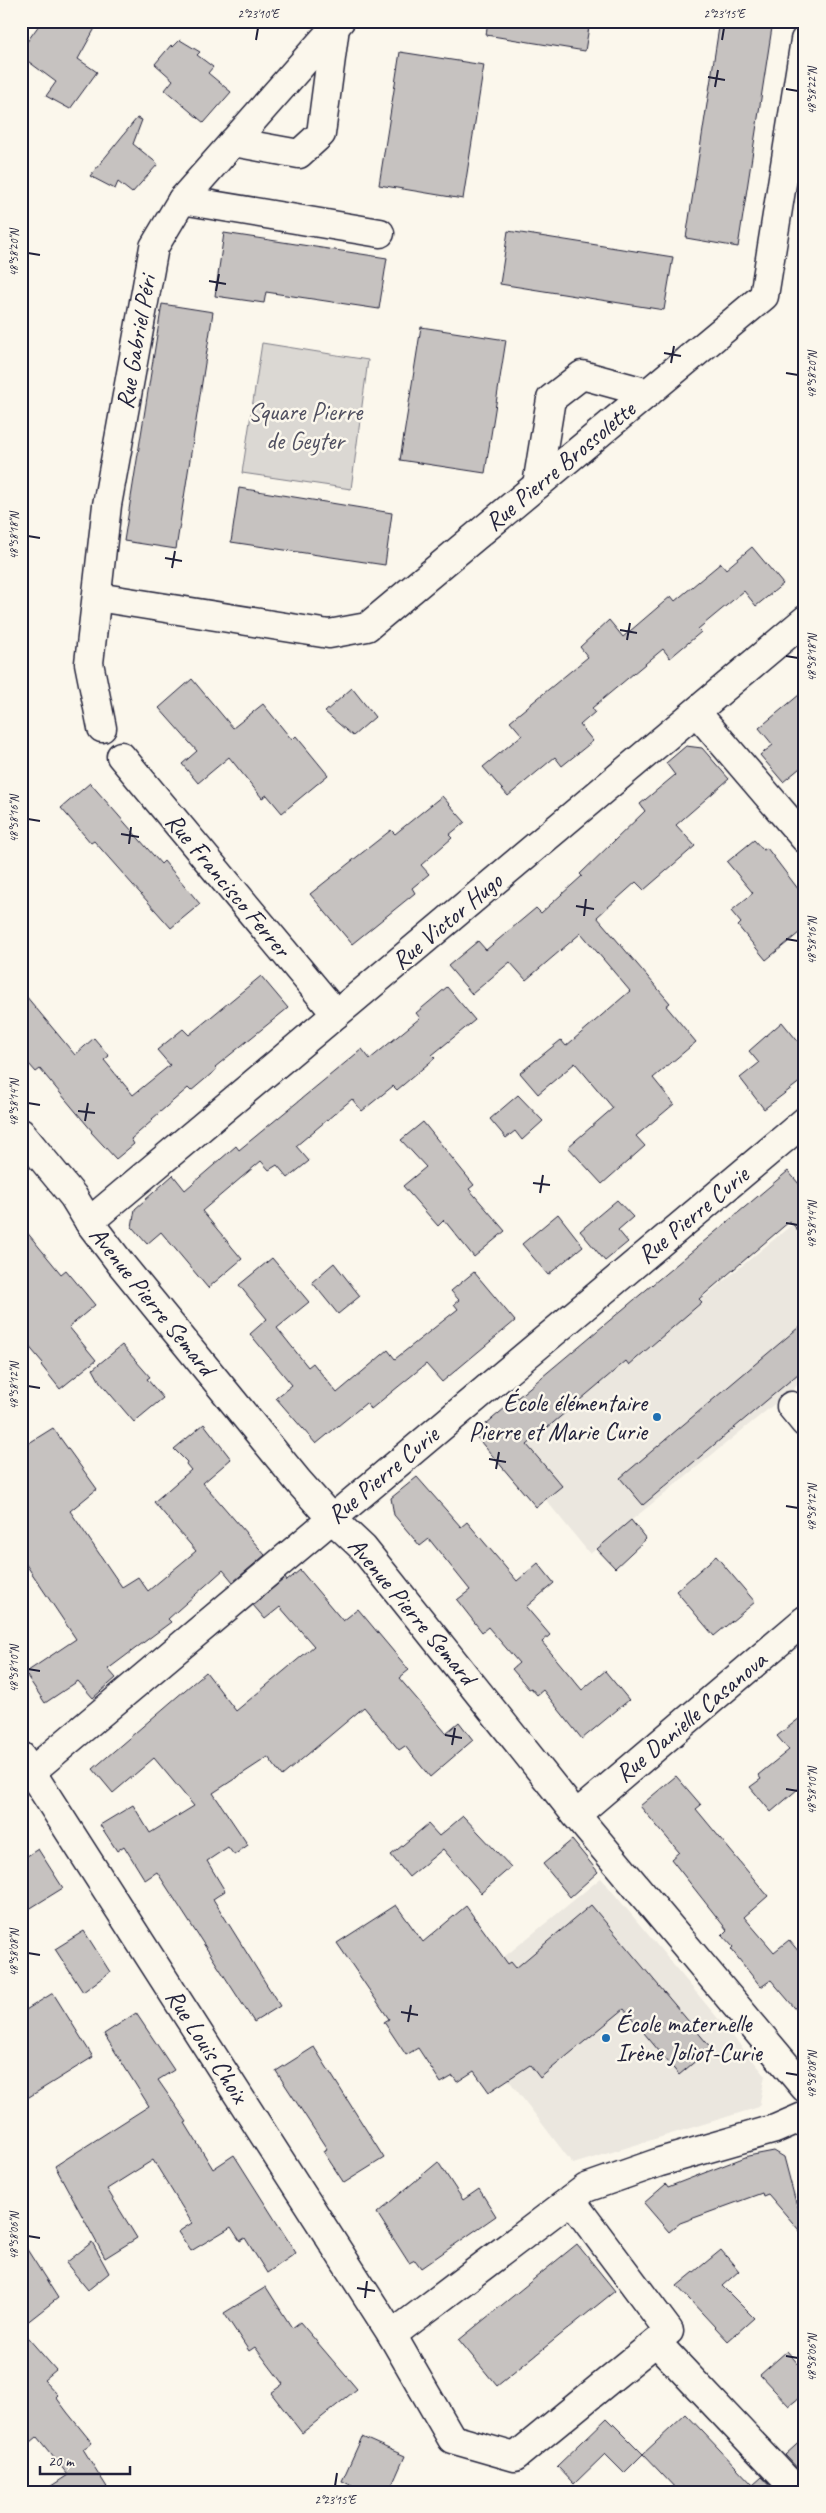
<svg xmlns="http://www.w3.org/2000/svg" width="826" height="2513" viewBox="0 0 826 2513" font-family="Caveat,sans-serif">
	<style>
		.built { fill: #ebe7df }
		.green { fill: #dbd8d3; stroke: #7e7d87 }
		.building { fill: #c6c2c0; stroke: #22223b }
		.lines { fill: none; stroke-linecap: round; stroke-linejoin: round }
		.minor-casing { stroke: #22223b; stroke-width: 31 }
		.minor { stroke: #fbf7ec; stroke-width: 28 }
		.ticks { fill: none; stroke: #22223b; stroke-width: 2 }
		.poi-dot { fill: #1f6fb2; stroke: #fbf7ec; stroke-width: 2 }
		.labels { text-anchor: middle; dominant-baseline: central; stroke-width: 5; stroke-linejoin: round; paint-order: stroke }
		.street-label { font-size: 25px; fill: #22223b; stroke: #fbf7ec }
		.park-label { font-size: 25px; fill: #505061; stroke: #fbf7ec }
		.poi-label { font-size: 25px; fill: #22223b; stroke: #fbf7ec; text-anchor: end }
		.neatline { fill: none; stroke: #22223b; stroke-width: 2 }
		.ticks-label { font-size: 12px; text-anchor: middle; fill: #22223b }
	</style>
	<rect width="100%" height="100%" fill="#fbf7ec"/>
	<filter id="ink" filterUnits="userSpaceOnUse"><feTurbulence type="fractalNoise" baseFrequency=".02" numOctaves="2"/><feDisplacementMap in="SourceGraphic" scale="10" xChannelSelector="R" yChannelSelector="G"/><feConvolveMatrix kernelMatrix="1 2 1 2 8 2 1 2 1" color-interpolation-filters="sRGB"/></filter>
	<g filter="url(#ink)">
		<g class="built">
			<path d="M805 1214V1379L590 1554 510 1456Z"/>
			<path d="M601 1878 765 2075 759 2107 573 2164 449 2002Z"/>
		</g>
		<path class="green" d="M262 343 368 360 351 489 242 473Z"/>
		<g class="building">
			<path d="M42 21H99L78 59 97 72 70 109 46 96 56 82 21 56V50Z"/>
			<path d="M488 21H590L585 51 486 35Z"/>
			<path d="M720 21H773L738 247 686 238Z"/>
			<path d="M180 40 200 52 197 55 213 67 208 73 231 92 204 123 165 90 173 80 155 64 171 45 173 47Z"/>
			<path d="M400 52 484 65 463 199 379 185Z"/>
			<path d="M137 118 142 120 133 144 158 164 132 193 118 182 115 189 90 176Z"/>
			<path d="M508 231 673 257 664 310 500 284Z"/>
			<path d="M224 233 387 258 379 309 266 292 264 303 215 296Z"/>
			<path d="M162 304 213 312 176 549 124 541Z"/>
			<path d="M421 327 506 340 485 473 400 460Z"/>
			<path d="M239 488 392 513 385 565 231 542Z"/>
			<path d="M752 547 783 584 756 606 744 591 698 629 701 632 670 658 663 649 592 708 595 712 580 725 593 741 562 766 555 757 508 796 483 767 522 735 510 721 588 657 580 647 609 620 623 637 671 596 675 601 721 563 726 569Z"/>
			<path d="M192 679 233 728 263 704 292 740 296 736 328 775 282 813 267 795 262 798 229 757 198 783 182 764 197 751 159 708Z"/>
			<path d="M352 688 375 717 353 736 325 712Z"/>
			<path d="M805 690V764L783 782 760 755 773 745 759 728Z"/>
			<path d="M686 746 702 748 729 779 676 825 695 846 644 890 636 882 597 917 670 1003 666 1006 696 1042 653 1078 674 1104 636 1136 645 1146 602 1184 568 1147 613 1108 575 1063 538 1094 520 1073 561 1040 566 1046 630 991 581 933 526 980 510 962 472 994 448 966 478 941 486 950 536 908 541 913 582 876 580 874 645 811 640 804 675 775 666 763Z"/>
			<path d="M90 783 161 864 164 861 200 904 171 928 94 841 91 843 61 808Z"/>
			<path d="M442 796 465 822 449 835 452 838 421 865 429 874 412 888 415 893 352 944 310 894 391 830 395 834Z"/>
			<path d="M754 840 763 850 767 848 805 898V928L766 960 738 926 741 923 731 911 753 893 727 862Z"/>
			<path d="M261 976 288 1008 215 1067 217 1069 191 1091 188 1088 152 1119 153 1120 131 1139 134 1144 116 1159 91 1132 92 1131 40 1069 36 1072 21 1055V990L75 1055 94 1038 109 1056 104 1060 133 1095 170 1065 157 1050 183 1029 189 1035Z"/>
			<path d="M447 987 475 1020 432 1055 435 1058 397 1090 393 1086 362 1111 352 1099 296 1146 309 1161 288 1178 277 1165 269 1170 261 1161 202 1211 242 1259 208 1288 161 1232 147 1244 132 1227 135 1209 173 1175 185 1190 236 1146 239 1150 362 1049 370 1059 420 1018 416 1013Z"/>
			<path d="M782 1022 805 1050V1078L764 1109 740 1078 759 1063 749 1051Z"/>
			<path d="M518 1095 543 1121 522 1140 515 1131 506 1138 490 1119Z"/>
			<path d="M423 1122 474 1185 469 1189 505 1231 474 1257 444 1220 438 1226 403 1186 426 1167 401 1140Z"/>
			<path d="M788 1171 805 1191V1239L790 1221 699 1299 702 1302 629 1365 626 1361 527 1445 562 1486 536 1507 474 1434Z"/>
			<path d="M617 1200 633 1217 618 1230 628 1242 605 1261 580 1231Z"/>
			<path d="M558 1214 583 1246 548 1275 522 1244Z"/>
			<path d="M21 1225 61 1274 66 1270 95 1305 69 1327 96 1360 60 1389 41 1365 43 1363 21 1337Z"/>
			<path d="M272 1258 309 1302 277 1328 308 1367 313 1363 337 1393 388 1350 395 1359 458 1309 454 1304 459 1300 451 1291 474 1272 515 1321 442 1382 426 1364 371 1409 366 1403 316 1444 276 1398 292 1385 250 1334 267 1319 239 1285Z"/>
			<path d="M334 1263 360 1296 338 1314 312 1282Z"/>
			<path d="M805 1322V1368L643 1505 620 1478Z"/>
			<path d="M122 1345 150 1377 147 1379 163 1398 134 1422 100 1382 93 1369Z"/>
			<path d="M204 1424 231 1459 203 1483 265 1555 233 1582 223 1570 168 1619 171 1622 108 1669 116 1678 93 1698 78 1681 45 1703 25 1673 76 1639 21 1557V1448L53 1428 97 1489 70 1511 122 1587 138 1577 148 1591 196 1551 154 1502 191 1470 186 1464 187 1462 174 1449Z"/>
			<path d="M417 1477 461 1527 467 1522 517 1581 538 1563 554 1583 526 1607 550 1635 542 1642 582 1690 605 1671 629 1700 582 1739 543 1690 537 1695 531 1688 529 1689 512 1669 519 1663 488 1627 482 1632 457 1600 470 1590 429 1539 420 1546 394 1515 391 1498Z"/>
			<path d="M631 1520 646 1539 615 1568 597 1549Z"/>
			<path d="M716 1556 755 1602 714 1636 676 1591Z"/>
			<path d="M300 1570 343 1621 358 1609 409 1670 399 1678 446 1733 459 1722 473 1740 430 1777 405 1746 399 1750 364 1707 282 1776 268 1757 213 1793 248 1845 234 1855 228 1847 207 1861 225 1891 213 1899 280 2006 254 2022 157 1872 145 1880 124 1846 117 1851 100 1825 133 1805 150 1833 194 1806 154 1758 113 1793 93 1769 206 1672 236 1711 314 1646 280 1607 265 1619 253 1605 285 1578 287 1581Z"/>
			<path d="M805 1714V1783L771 1812 750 1787 761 1779 758 1775 789 1750 777 1736Z"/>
			<path d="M676 1776 701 1805 696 1809 768 1896 744 1917 774 1952 789 1940 805 1959V2020L771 1980 761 1987 731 1949 733 1947 722 1935 727 1930 671 1859 679 1852 640 1806Z"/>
			<path d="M463 1816 511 1867 481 1893 443 1849 409 1877 391 1855 428 1824 439 1836Z"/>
			<path d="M572 1840 598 1872 570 1897 543 1864Z"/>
			<path d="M38 1849 63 1888 21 1914V1860Z"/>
			<path d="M396 1905 423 1942 466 1906 508 1964 511 1962 516 1968 591 1905 711 2048 679 2075 624 2009 540 2078 530 2065 489 2092 474 2071 457 2082 453 2076 441 2083 418 2048 406 2055 384 2022 389 2019 337 1943Z"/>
			<path d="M84 1931 110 1972 83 1992 55 1949Z"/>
			<path d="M53 1993 93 2057 21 2102V2013Z"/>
			<path d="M136 2013 174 2070 158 2080 187 2122 185 2123 213 2169 234 2155 296 2253 267 2273 245 2238 240 2241 231 2227 191 2251 178 2232 192 2223 153 2160 107 2189 137 2238 105 2258 55 2166 149 2106 104 2034Z"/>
			<path d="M314 2047 384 2158 344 2183 323 2151 327 2149 276 2071Z"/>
			<path d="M774 2151 784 2157 805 2237 768 2194 763 2196 762 2193 680 2223 669 2232 644 2203 666 2184 668 2187 748 2156Z"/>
			<path d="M438 2162 463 2200 479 2189 496 2216 421 2268 415 2260 409 2263 377 2213Z"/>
			<path d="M21 2240 58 2298 21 2327Z"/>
			<path d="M92 2242 109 2273 88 2290 66 2263Z"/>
			<path d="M577 2244 615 2291 497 2386 459 2340Z"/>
			<path d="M721 2250 739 2271 722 2286 754 2318 728 2341 677 2286Z"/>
			<path d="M266 2287 292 2328 300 2322 357 2389 302 2433 271 2393 283 2384 255 2347 249 2351 224 2313Z"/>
			<path d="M21 2330 56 2370 44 2380 58 2395 56 2397 67 2412 92 2443 83 2449 110 2492H42L68 2475 37 2437 31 2442 21 2430Z"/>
			<path d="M787 2351 805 2372V2393L789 2406 760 2375Z"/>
			<path d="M686 2414 753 2485 762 2477 776 2492H679L643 2454Z"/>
			<path d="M607 2418 643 2454 624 2473 605 2454 574 2484 557 2466Z"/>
			<path d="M362 2437 405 2456 389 2492H365L342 2481Z"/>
			<path d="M805 2437V2476L785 2455Z"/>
		</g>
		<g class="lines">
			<defs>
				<g id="minor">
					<path d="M233 142 299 154 321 134 335 27"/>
					<path d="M182 200 380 233"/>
					<path d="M537 485 551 399 582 375 648 393"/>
					<path d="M97 597 329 634 367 627 764 296 805 40"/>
					<path d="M697 713 805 839"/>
					<path d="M102 728 89 663 107 505 154 247 182 200 340 21"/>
					<path d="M121 756 336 1014"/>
					<path d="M21 1133 73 1196 89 1222 121 1264 298 1481 331 1518 363 1548 576 1815 805 2088"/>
					<path d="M89 1222 805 620"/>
					<path d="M791 1406 805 1423"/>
					<path d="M21 1756 392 2335 452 2439 515 2457 669 2331 571 2200"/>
					<path d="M31 1772 805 1121"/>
					<path d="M576 1815 805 1620"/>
					<path d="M392 2335 586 2188 660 2162 775 2129 805 2116"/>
					<path d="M656 2342 798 2492"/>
				</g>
			</defs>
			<use href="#minor" class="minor-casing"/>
			<use href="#minor" class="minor"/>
		</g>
	</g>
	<path class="ticks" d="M256 40 258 28M722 40 724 28M708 77 725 80M715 87 718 70M786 89 798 91M28 253 40 255M209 281 226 284M216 291 219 274M664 353 681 356M671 363 674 346M786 373 798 375M28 536 40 538M165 558 182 561M172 568 175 551M620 630 637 633M627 640 630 623M786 656 798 658M28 819 40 821M121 834 139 837M129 844 131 827M576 906 594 909M584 916 586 899M786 939 798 941M28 1103 40 1105M78 1111 95 1113M85 1121 88 1103M533 1183 550 1185M540 1193 543 1175M786 1223 798 1225M28 1386 40 1388M489 1459 506 1462M496 1469 499 1452M786 1506 798 1508M28 1669 40 1671M445 1735 462 1738M452 1745 455 1728M786 1789 798 1791M28 1953 40 1955M401 2012 418 2015M408 2022 411 2005M786 2073 798 2075M28 2236 40 2238M357 2288 375 2291M365 2298 367 2281M786 2356 798 2358M335 2486 337 2473"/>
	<g class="poi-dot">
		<circle cx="657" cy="1417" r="5"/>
		<circle cx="606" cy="2038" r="5"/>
	</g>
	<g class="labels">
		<g class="street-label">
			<text transform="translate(136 342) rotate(-80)">Rue Gabriel Péri</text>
			<text transform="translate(560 466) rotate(-40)">Rue Pierre Brossolette</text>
			<text transform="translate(228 885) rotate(50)">Rue Francisco Ferrer</text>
			<text transform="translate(447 921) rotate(-40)">Rue Victor Hugo</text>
			<text transform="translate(693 1215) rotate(-40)">Rue Pierre Curie</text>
			<text transform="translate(152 1301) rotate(51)">Avenue Pierre Semard</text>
			<text transform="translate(383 1475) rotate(-40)">Rue Pierre Curie</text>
			<text transform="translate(412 1611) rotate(50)">Avenue Pierre Semard</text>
			<text transform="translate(691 1717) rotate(-40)">Rue Danielle Casanova</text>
			<text transform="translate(207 2046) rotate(57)">Rue Louis Choix</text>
		</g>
		<g class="park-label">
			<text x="305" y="412">Square Pierre<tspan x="305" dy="29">de Geyter</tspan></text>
		</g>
		<g class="poi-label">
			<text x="647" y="1403">École élémentaire<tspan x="647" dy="29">Pierre et Marie Curie</tspan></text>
			<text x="616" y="2024" text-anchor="start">École maternelle<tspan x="616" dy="29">Irène Joliot-Curie</tspan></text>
		</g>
	</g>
	<rect width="826" height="2513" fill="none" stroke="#fbf7ec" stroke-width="55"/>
	<path d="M40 2466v8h90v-8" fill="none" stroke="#22223b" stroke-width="2.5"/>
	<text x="48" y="2466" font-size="15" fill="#22223b" stroke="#fbf7ec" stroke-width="4" paint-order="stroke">20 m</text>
	<rect x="28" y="28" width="770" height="2458" class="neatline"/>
	<g class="ticks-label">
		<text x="258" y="18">2°23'10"E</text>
		<text x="724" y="18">2°23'15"E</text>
		<text transform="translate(812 91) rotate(-90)" y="4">48°58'22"N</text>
		<text transform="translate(14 253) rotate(-90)" y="4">48°58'20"N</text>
		<text transform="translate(812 375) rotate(-90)" y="4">48°58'20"N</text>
		<text transform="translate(14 536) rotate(-90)" y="4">48°58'18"N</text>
		<text transform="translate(812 658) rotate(-90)" y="4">48°58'18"N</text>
		<text transform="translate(14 819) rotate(-90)" y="4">48°58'16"N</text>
		<text transform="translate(812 941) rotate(-90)" y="4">48°58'16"N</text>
		<text transform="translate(14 1103) rotate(-90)" y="4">48°58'14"N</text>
		<text transform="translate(812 1225) rotate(-90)" y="4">48°58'14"N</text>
		<text transform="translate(14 1386) rotate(-90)" y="4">48°58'12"N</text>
		<text transform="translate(812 1508) rotate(-90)" y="4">48°58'12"N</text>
		<text transform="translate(14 1669) rotate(-90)" y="4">48°58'10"N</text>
		<text transform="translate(812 1791) rotate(-90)" y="4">48°58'10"N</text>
		<text transform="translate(14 1953) rotate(-90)" y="4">48°58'08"N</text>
		<text transform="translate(812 2075) rotate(-90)" y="4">48°58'08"N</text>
		<text transform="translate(14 2236) rotate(-90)" y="4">48°58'06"N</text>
		<text transform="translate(812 2358) rotate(-90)" y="4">48°58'06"N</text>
		<text x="335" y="2504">2°23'15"E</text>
	</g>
</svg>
